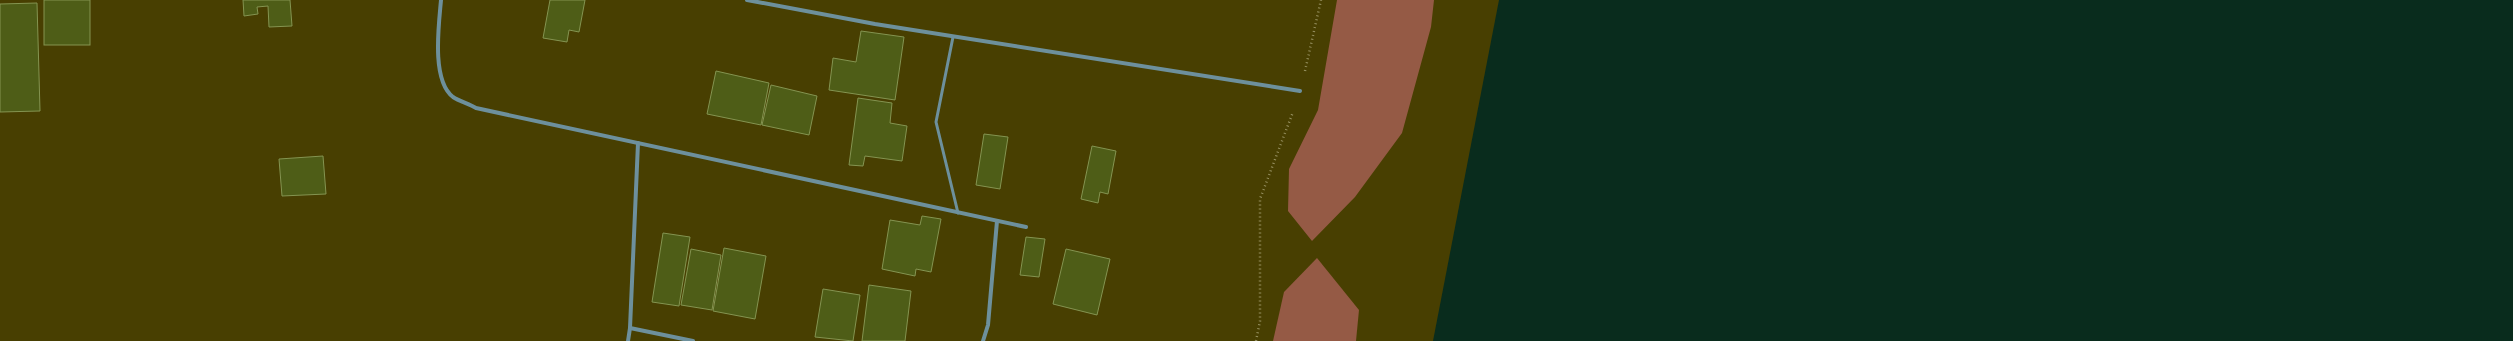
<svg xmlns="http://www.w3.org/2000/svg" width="2513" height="341" viewBox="0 0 2513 341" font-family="Commissioner,sans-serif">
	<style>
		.forest { fill: #955a45 }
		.water { fill: #092c1d }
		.building { fill: #4e5d17; stroke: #849451 }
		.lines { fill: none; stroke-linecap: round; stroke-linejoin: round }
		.path { stroke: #969060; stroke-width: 2.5; stroke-dasharray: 1 3; stroke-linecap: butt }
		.lane { stroke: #6d909c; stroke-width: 3 }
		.street { stroke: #6d909c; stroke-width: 4 }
	</style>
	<rect width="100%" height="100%" fill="#483f01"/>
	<g class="forest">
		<path d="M1337 0H1434L1431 27 1402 133 1355 197 1312 241 1288 211 1289 169 1318 110Z"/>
		<path d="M1317 258 1359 310 1356 341H1273L1284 292Z"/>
	</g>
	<path class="water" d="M1499 0H2513V341H1433Z"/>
	<g class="building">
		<rect x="44" y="0" width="46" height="45"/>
		<path d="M243 0H290L292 26 269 27 268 6 257 7 258 14 244 16Z"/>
		<path d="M550 0H585L579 32 569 30 567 42 543 38Z"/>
		<path d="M37 3 40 111 0 112V4Z"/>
		<path d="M861 31 904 37 895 100 829 90 833 58 856 62Z"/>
		<path d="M716 71 769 83 761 125 707 114Z"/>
		<path d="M771 85 817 96 809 135 762 125Z"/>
		<path d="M858 98 892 103 890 123 907 126 902 161 865 156 863 166 849 165Z"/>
		<path d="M984 134 1008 137 1000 189 976 185Z"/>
		<path d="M1092 146 1116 151 1108 194 1100 192 1098 203 1081 199Z"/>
		<path d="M323 156 326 194 282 196 279 159Z"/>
		<path d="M922 216 941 219 931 272 916 269 915 276 882 269 890 220 920 225Z"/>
		<path d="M663 233 690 237 679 306 652 302Z"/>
		<path d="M1026 237 1045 239 1039 277 1020 275Z"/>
		<path d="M724 248 766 256 755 319 713 311Z"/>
		<path d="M691 249 721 255 712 310 681 305Z"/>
		<path d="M1066 249 1110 259 1097 315 1053 304Z"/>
		<path d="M869 285 911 291 905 341H862Z"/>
		<path d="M823 289 860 295 853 341 815 337Z"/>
	</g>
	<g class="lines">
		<g class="path">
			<path d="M1305 71 1321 0"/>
			<path d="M1256 341 1260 321V199L1293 112"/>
		</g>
		<path class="lane" d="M953 37 936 122 958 213"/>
		<g class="street">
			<path d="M441 0C439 24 431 80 453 97 459 101 469 104 476 108L1026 227"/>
			<path d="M747 0 875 24 1300 91"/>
			<path d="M630 328 693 341"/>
			<path d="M628 341 630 328 638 143"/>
			<path d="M983 341 988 325 997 221"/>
		</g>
	</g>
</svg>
